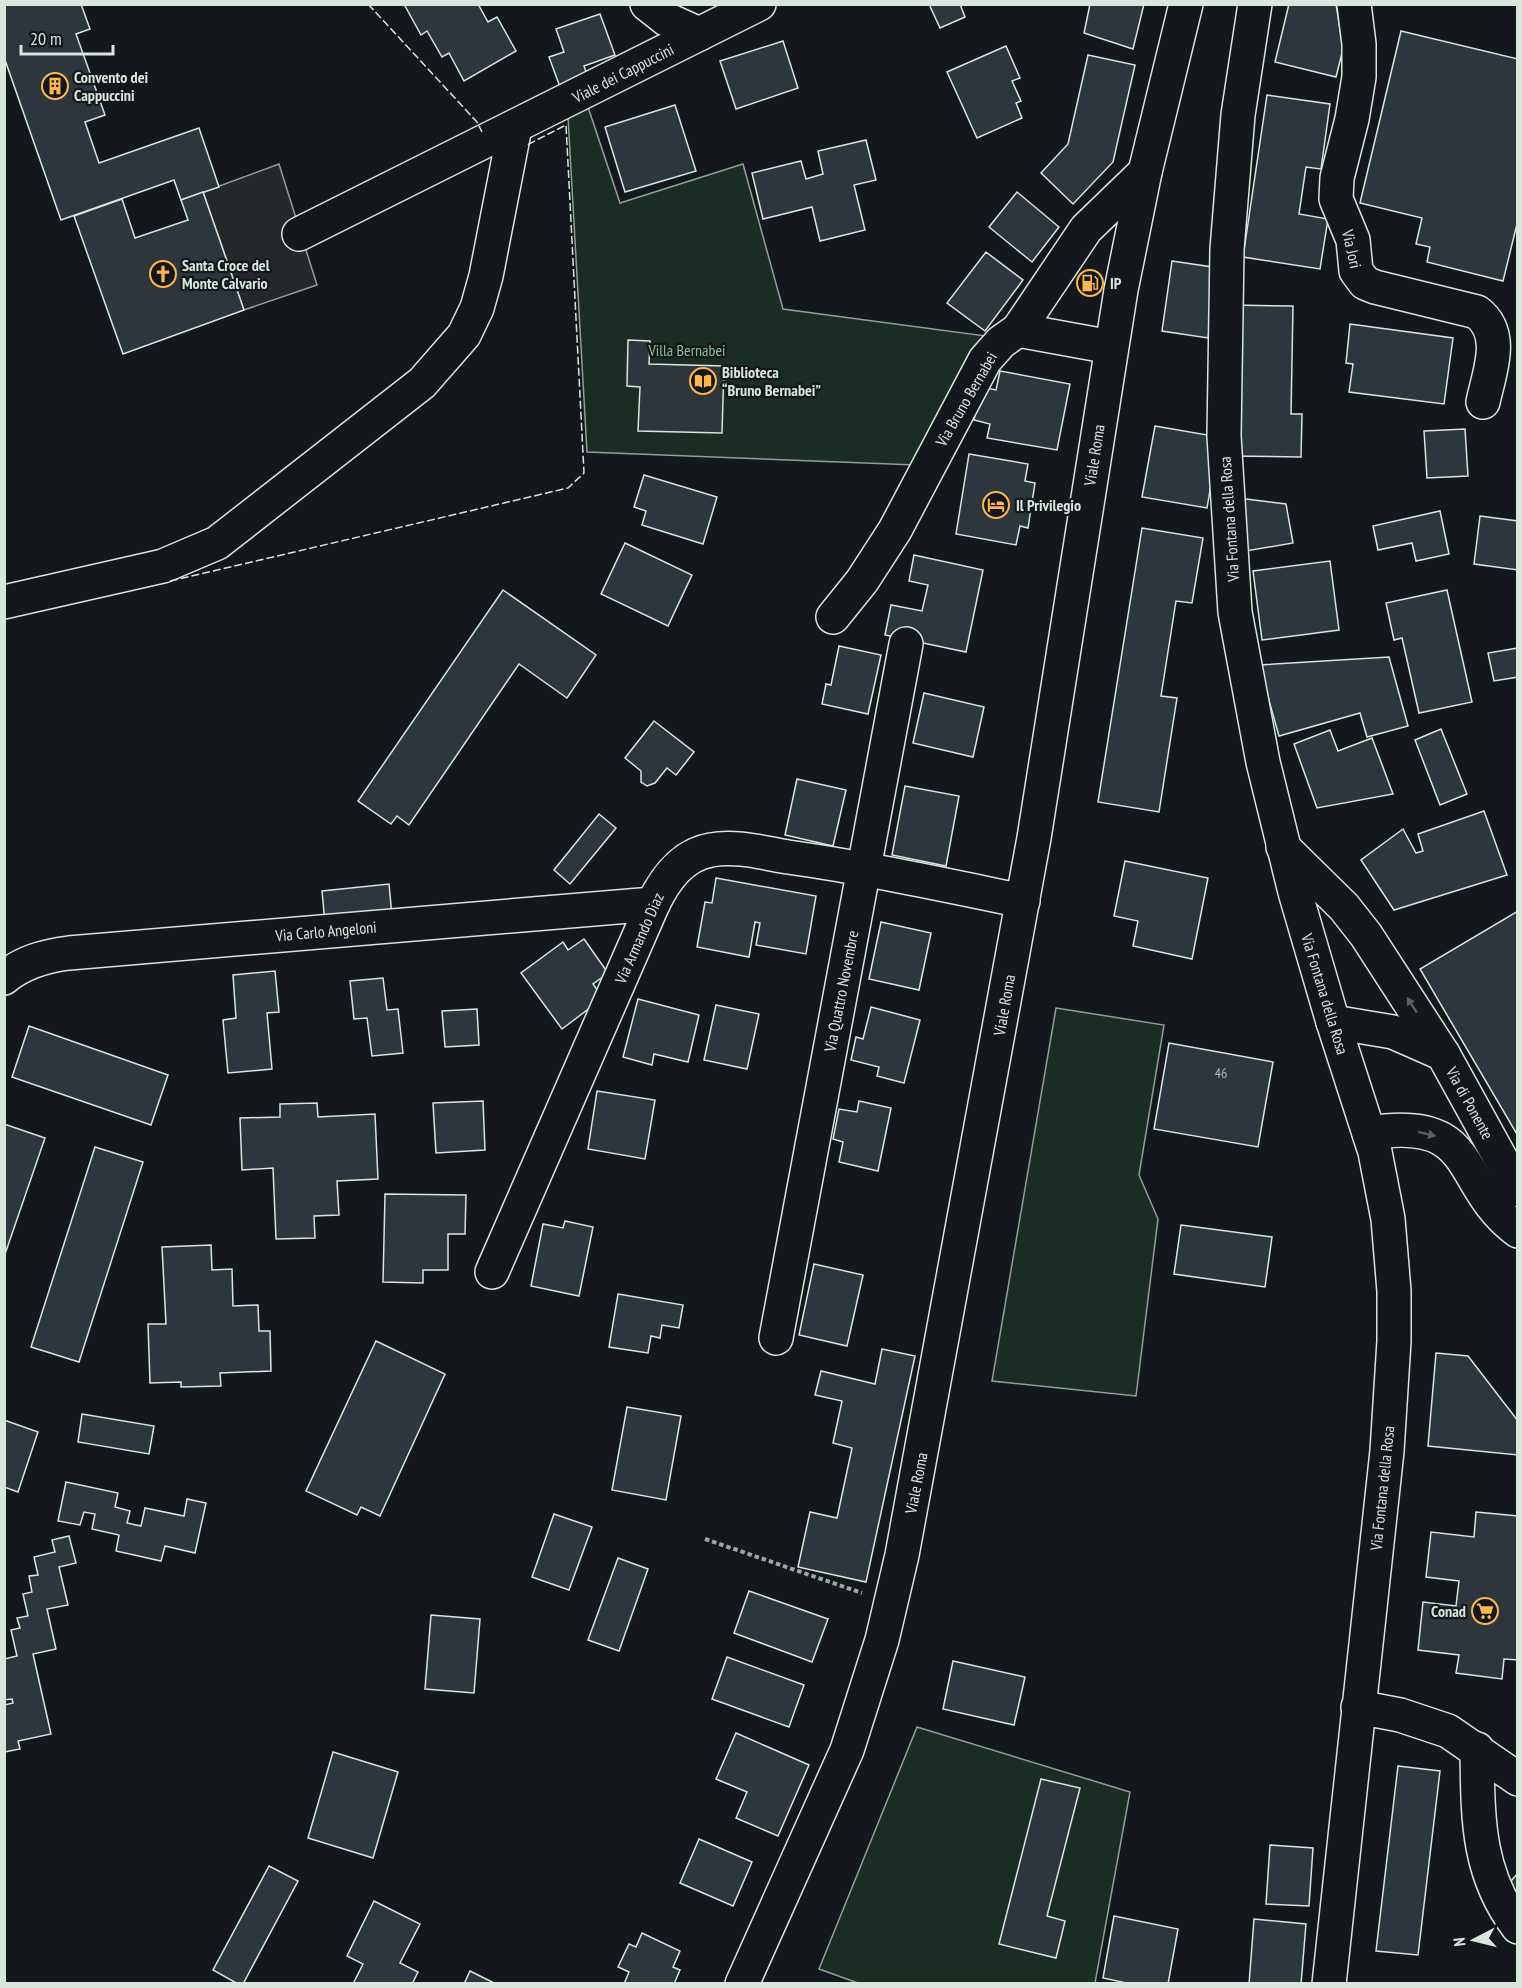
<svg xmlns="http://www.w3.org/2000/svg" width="1522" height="1988" viewBox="0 0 1522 1988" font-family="'PT Sans Narrow',sans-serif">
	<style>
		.green { fill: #1a2d24; stroke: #939e99; stroke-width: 1.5 }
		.parking { fill: #24282b; stroke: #939e99; stroke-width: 1.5 }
		.building { fill: #2c363c; stroke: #d8e6dc; stroke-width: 1.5 }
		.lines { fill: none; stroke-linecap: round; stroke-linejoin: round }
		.minor-casing { stroke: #d8e6dc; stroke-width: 36 }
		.major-casing { stroke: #d8e6dc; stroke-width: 36 }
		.path { stroke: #9da8a2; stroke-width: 4; stroke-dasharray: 4.5 3; stroke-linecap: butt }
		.minor { stroke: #14181c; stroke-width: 33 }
		.major { stroke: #14181c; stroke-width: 33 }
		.fence { stroke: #d8e6dc; stroke-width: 1.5; stroke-dasharray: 8 3; stroke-linecap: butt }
		.oneway { fill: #59605f }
		.labels { text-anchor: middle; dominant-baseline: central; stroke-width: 4.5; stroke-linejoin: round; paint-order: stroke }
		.number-label { font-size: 14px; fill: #adbab4 }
		.street-label { font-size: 16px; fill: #d8e6dc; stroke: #14181c }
		.poi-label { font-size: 16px; font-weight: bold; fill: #d8e6dc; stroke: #14181c; text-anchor: start }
		.park-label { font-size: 16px; fill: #8ac095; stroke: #14181c }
	</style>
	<rect width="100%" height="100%" fill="#14181c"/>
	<g class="green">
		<path d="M588 107 620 203 743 164 783 309 986 336 916 465 587 452 568 117Z"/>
		<path d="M1056 1008 1164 1025 1139 1175 1158 1219 1136 1396 992 1381Z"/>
		<path d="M917 1727 1130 1792 1095 1983H858L819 1969Z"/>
	</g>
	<path class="parking" d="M279 164 317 285 244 310 203 192Z"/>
	<g class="building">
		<path d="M4 4H81L90 29 76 34 105 115 85 122 99 163 199 128 219 187 181 200 174 180 61 220 4 57Z"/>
		<path d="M404 4H478L488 22 497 17 516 51 464 81 449 53 442 57 427 31 421 35Z"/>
		<path d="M929 4H960L965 17 940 28Z"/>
		<path d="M1090 4H1144L1133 49 1084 33Z"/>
		<path d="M1289 4H1336L1343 49 1336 77 1275 62Z"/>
		<path d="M600 14 615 55 584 66 588 77 560 87 549 57 564 52 556 29Z"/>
		<path d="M1401 31 1518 59V220L1503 281 1427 262 1430 247 1416 244 1422 218 1360 203Z"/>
		<path d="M783 41 798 88 736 109 720 61Z"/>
		<path d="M1006 46 1020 78 1012 81 1021 101 1016 103 1022 118 977 138 947 72Z"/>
		<path d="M1088 55 1135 65 1113 162 1073 204 1041 173 1068 144Z"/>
		<path d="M1267 95 1330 104 1321 169 1306 167 1299 214 1328 219 1320 269 1243 257Z"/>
		<path d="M675 105 696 171 625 192 605 127Z"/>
		<path d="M866 140 876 180 854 185 865 230 820 241 812 207 763 219 752 173 801 161 806 179 823 174 818 151Z"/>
		<path d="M203 192 244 310 123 354 74 216 122 199 135 238 188 220 181 200Z"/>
		<path d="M1017 192 1059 227 1032 262 989 227Z"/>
		<path d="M986 252 1023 280 985 331 947 303Z"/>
		<path d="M1172 261 1219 268 1208 338 1162 331Z"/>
		<path d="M1231 305 1293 306 1291 414H1302L1301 457 1229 456Z"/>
		<path d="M1350 324 1453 338 1444 404 1349 392 1353 364 1346 363Z"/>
		<path d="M628 340 650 341 649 364 724 366 722 433 638 431 640 387 627 386Z"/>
		<path d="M1000 371 1070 384 1057 450 987 438 990 424 974 420 980 387 996 390Z"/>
		<path d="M1155 426 1219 437 1207 508 1142 497Z"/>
		<path d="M1465 429 1468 476 1427 478 1424 431Z"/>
		<path d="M969 454 1028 464 1025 481 1035 483 1028 528 1020 526 1016 545 956 534Z"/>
		<path d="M644 475 717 497 703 544 642 525 646 511 634 507Z"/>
		<path d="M1238 498 1286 504 1293 543 1246 551Z"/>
		<path d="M1440 511 1449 554 1416 561 1412 543 1378 550 1373 526Z"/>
		<path d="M1480 516 1518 521V570L1474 564Z"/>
		<path d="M1142 528 1203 538 1192 603 1176 601 1161 696 1177 698 1159 812 1098 802Z"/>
		<path d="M625 543 692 575 668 626 601 594Z"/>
		<path d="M914 555 983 570 966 652 885 635 891 605 922 611 928 585 909 581Z"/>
		<path d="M1330 561 1339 630 1262 640 1253 571Z"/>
		<path d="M503 590 596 655 567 698 519 664 409 825 397 816 391 824 358 801Z"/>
		<path d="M1447 590 1472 702 1419 713 1402 638 1394 640 1386 603Z"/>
		<path d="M839 646 881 655 868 714 822 704 826 684 831 685Z"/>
		<path d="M1518 648V677L1494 681 1488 653Z"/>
		<path d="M1389 657 1408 726 1367 737 1360 713 1279 736 1259 665Z"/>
		<path d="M924 693 984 707 973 757 913 743Z"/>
		<path d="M654 721 694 752 676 775 667 768 655 783 647 786 641 782V771L625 758Z"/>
		<path d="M1441 729 1467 794 1440 805 1415 740Z"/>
		<path d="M1330 730 1338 751 1372 738 1393 794 1317 808 1294 744Z"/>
		<path d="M797 779 846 790 833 846 785 835Z"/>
		<path d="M905 786 959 796 946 866 892 855Z"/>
		<path d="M1484 811 1507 875 1394 910 1361 860 1403 829 1416 853 1423 851 1418 834Z"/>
		<path d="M599 814 616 828 570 884 554 870Z"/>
		<path d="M1125 861 1208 878 1192 959 1133 946 1138 921 1114 916Z"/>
		<path d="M716 878 816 896 806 954 756 945 760 923 755 922 749 957 697 947 705 902 712 903Z"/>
		<path d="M389 884 392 916 325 923 322 891Z"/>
		<path d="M1518 911V1136L1420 969Z"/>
		<path d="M881 922 931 933 919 990 869 979Z"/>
		<path d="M584 939 608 973 593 984 603 998 562 1029 521 973 563 942 568 950Z"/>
		<path d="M275 971 279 1012 267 1013 272 1069 228 1073 223 1020 236 1018 233 975Z"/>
		<path d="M383 978 387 1010 398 1009 403 1053 372 1056 367 1018 354 1019 350 981Z"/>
		<path d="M638 999 699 1015 688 1062 654 1054 652 1065 623 1057Z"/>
		<path d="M716 1005 759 1014 747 1069 704 1060Z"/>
		<path d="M871 1007 920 1020 904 1083 877 1076 879 1067 851 1060 856 1037 863 1039Z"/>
		<path d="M477 1009 479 1045 445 1047 442 1011Z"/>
		<path d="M29 1026 168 1075 151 1125 12 1077Z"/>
		<path d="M1169 1043 1273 1062 1258 1147 1154 1129Z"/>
		<path d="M597 1091 655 1100 645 1159 588 1149Z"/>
		<path d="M483 1101 485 1150 436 1153 433 1103Z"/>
		<path d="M859 1101 891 1108 878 1171 839 1162 843 1142 833 1139 839 1109 857 1112Z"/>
		<path d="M317 1103 318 1117 375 1114 378 1179 337 1181 339 1215 314 1216 315 1238 276 1239 273 1168 242 1170 240 1118 280 1117V1104Z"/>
		<path d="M4 1124 45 1138 4 1257Z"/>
		<path d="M95 1147 143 1162 79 1362 31 1347Z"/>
		<path d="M385 1194 466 1195 465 1234H448V1270H423V1283L383 1282Z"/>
		<path d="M565 1221 593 1227 579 1296 531 1286 543 1224 563 1228Z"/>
		<path d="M1181 1225 1272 1237 1265 1287 1174 1274Z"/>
		<path d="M211 1245 212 1270 232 1269 233 1306 258 1305 259 1331H270L271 1371 220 1373 221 1386 181 1387V1382L150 1383 148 1324H166L162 1247Z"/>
		<path d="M814 1264 863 1275 847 1346 799 1335Z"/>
		<path d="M618 1294 683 1305 679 1328 662 1325 660 1338 651 1336 648 1353 609 1347Z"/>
		<path d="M376 1341 445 1374 380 1516 361 1507 357 1515 306 1491Z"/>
		<path d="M882 1349 915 1356 866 1582 798 1567 810 1512 837 1518 852 1448 833 1443 842 1401 815 1395 821 1371 875 1384Z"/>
		<path d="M1436 1353 1468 1356 1518 1421V1455L1428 1446Z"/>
		<path d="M627 1407 681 1416 666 1500 612 1490Z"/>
		<path d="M82 1414 154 1426 149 1454 78 1442Z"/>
		<path d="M4 1420 38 1432 18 1492 4 1487Z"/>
		<path d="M66 1482 118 1493 115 1507 130 1511 127 1523 141 1526 145 1508 184 1516 187 1499 206 1503 195 1553 165 1546 161 1561 116 1551 119 1535 92 1529 95 1514 84 1512 80 1525 58 1521Z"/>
		<path d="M1476 1512 1518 1516V1660L1504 1659 1502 1679 1456 1673 1459 1655 1418 1650 1423 1602 1456 1606 1459 1581 1426 1577 1431 1532 1474 1537Z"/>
		<path d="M554 1514 592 1527 569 1590 532 1577Z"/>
		<path d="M69 1536 76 1563 59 1567 68 1605 47 1609 56 1649 33 1654 51 1734 18 1741 20 1749 4 1752V1705L13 1703 12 1699 4 1700V1659L17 1656 11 1630 20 1628 17 1618 28 1616 23 1594 32 1592 29 1576 38 1575 34 1557 55 1552 52 1540Z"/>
		<path d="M618 1558 648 1569 619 1651 588 1640Z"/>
		<path d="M749 1591 828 1619 812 1662 734 1633Z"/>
		<path d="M431 1615 480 1619 474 1693 425 1689Z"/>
		<path d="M727 1657 804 1685 789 1727 712 1699Z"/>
		<path d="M953 1661 1025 1677 1014 1725 943 1709Z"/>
		<path d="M736 1733 809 1765 778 1836 736 1818 747 1792 716 1779Z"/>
		<path d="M333 1752 398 1772 373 1858 308 1838Z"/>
		<path d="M1398 1766 1440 1771 1418 1955 1376 1951Z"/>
		<path d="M1041 1779 1080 1788 1047 1916 1065 1921 1056 1958 999 1944Z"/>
		<path d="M699 1839 752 1862 733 1906 680 1883Z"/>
		<path d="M1270 1845 1313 1848 1309 1906 1266 1904Z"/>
		<path d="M269 1866 298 1881 243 1984H238L213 1970Z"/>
		<path d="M1518 1873V1900L1504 1889Z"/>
		<path d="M374 1901 420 1924 400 1963 418 1972 412 1984H353L363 1964 347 1956Z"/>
		<path d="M1114 1916 1178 1929 1168 1984H1131L1103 1978Z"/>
		<path d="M1254 1919 1306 1924 1301 1984H1249Z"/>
		<path d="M642 1933 680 1951 673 1967 680 1970 674 1984H624L629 1972 618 1967 629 1944 636 1947Z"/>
		<path d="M470 1971 496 1984H464Z"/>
	</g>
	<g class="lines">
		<defs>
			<g id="minor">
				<path d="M647 4 666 19 699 34"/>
				<path d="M1354 4 1359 44V77L1352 119 1337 178 1336 199 1353 240 1356 271 1365 283 1375 287 1477 312C1506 334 1489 373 1483 402"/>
				<path d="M299 234 759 4"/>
				<path d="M1018 330 1111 347"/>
				<path d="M4 602 163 566 217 543 422 383 464 335 477 308 486 276 515 127"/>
				<path d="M833 617 862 581 895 530 985 360 1001 342 1018 330 1086 229 1145 172"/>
				<path d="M4 978C23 962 45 956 69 953L653 904"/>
				<path d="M492 1272 653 904C665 879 682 855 711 850 735 845 764 853 788 857 867 868 945 885 1023 901"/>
				<path d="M776 1338 906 644"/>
				<path d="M1358 1707 1400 1715 1448 1731 1518 1779"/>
				<path d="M1477 1749C1478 1815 1476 1872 1518 1927"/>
			</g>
			<g id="major">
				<path d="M1255 4 1238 115 1227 249 1224 436 1235 612 1263 762 1295 892 1333 1022 1375 1152 1388 1219 1394 1291V1341L1387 1451 1329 1984"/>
				<path d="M1283 847 1344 907 1366 935 1443 1054 1518 1190"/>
				<path d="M1333 1022 1393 1032 1443 1054"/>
				<path d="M1369 1133C1481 1115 1454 1184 1518 1231"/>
				<path d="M742 1984 847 1750 882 1640 902 1555 1034 838 1121 290 1145 172 1186 4"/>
			</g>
		</defs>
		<use href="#minor" class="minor-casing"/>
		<use href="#major" class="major-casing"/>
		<path class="path" d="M705 1539 862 1593"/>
		<use href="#minor" class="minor"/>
		<use href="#major" class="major"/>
		<g class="fence">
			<path d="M368 4 477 122 482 132"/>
			<path d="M170 581 568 488 584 473 566 125 525 146"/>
		</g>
	</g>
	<defs><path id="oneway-solid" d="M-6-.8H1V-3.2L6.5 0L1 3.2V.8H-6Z" transform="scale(1.5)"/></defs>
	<g class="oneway">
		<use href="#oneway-solid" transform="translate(1412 1005) rotate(-123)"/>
		<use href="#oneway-solid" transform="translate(1427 1134) rotate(14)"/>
	</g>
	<defs>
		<symbol id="building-ring" viewBox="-11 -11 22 22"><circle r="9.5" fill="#14181c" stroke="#ffb74d" stroke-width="1.5"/><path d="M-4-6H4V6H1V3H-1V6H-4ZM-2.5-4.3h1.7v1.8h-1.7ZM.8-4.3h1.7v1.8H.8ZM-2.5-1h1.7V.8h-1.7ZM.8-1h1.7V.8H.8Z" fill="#ffb74d"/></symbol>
		<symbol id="church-ring" viewBox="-11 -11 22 22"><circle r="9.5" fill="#14181c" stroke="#ffb74d" stroke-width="1.5"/><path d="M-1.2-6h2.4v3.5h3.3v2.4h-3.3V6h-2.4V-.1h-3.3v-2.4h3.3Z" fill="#ffb74d"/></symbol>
		<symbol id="fuel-ring" viewBox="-11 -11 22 22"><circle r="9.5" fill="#14181c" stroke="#ffb74d" stroke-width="1.5"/><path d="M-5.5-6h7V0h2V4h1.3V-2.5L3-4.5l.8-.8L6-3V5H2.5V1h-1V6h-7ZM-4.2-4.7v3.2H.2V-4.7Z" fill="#ffb74d"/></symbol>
		<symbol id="library-ring" viewBox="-11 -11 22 22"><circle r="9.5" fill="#14181c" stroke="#ffb74d" stroke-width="1.5"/><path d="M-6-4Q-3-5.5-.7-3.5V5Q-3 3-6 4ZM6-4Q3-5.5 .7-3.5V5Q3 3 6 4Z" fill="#ffb74d"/></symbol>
		<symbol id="hotel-ring" viewBox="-11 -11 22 22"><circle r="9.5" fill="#14181c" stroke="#ffb74d" stroke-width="1.5"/><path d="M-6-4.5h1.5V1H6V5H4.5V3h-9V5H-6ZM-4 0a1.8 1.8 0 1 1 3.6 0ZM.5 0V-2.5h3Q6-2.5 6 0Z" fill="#ffb74d"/></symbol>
		<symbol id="supermarket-ring" viewBox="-11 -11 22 22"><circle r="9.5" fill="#14181c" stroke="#ffb74d" stroke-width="1.5"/><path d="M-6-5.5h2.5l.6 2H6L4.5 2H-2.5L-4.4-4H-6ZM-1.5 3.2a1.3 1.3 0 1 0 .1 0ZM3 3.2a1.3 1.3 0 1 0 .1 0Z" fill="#ffb74d"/></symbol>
	</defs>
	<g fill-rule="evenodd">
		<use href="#building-ring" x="40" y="71" width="30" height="30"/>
		<use href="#church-ring" x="148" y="259" width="30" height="30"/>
		<use href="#fuel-ring" x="1075" y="268" width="30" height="30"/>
		<use href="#library-ring" x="688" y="366" width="30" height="30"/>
		<use href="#hotel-ring" x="981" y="490" width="30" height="30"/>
		<use href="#supermarket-ring" x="1470" y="1596" width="30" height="30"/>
	</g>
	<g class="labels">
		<g class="number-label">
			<text x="1221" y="1073">46</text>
		</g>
		<g class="street-label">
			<text transform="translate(623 73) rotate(-27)">Viale dei Cappuccini</text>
			<text transform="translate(1352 249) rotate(77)">Via Jori</text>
			<text transform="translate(966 399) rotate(-60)">Via Bruno Bernabei</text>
			<text transform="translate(1094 455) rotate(-81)">Viale Roma</text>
			<text transform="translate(1229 519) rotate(-94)">Via Fontana della Rosa</text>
			<text transform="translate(326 931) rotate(-5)">Via Carlo Angeloni</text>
			<text transform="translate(639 938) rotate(-66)">Via Armando Diaz</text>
			<text transform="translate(841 991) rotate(-79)">Via Quattro Novembre</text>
			<text transform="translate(1325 994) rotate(73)">Via Fontana della Rosa</text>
			<text transform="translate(1004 1005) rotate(-80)">Viale Roma</text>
			<text transform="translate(1470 1103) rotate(61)">Via di Ponente</text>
			<text transform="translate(916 1483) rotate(-79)">Viale Roma</text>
			<text transform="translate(1382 1488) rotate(-84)">Via Fontana della Rosa</text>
		</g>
		<g class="poi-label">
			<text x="74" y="77">Convento dei<tspan x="74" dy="18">Cappuccini</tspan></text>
			<text x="182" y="265">Santa Croce del<tspan x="182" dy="18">Monte Calvario</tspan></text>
			<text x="1110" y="283">IP</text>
			<text x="722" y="372">Biblioteca<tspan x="722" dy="18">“Bruno Bernabei”</tspan></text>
			<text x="1016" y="505">Il Privilegio</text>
			<text x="1466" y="1611" text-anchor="end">Conad</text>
		</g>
		<g class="park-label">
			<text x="687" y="350">Villa Bernabei</text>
		</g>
	</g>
	<rect width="1522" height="1988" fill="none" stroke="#d8e6dc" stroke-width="12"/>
	<g transform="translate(1474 1940) rotate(263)" stroke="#14181c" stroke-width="4.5" paint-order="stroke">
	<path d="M0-4.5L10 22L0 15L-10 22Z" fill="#d8e6dc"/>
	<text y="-9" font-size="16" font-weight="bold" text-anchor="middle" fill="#d8e6dc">N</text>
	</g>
	<path d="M21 45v9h92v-9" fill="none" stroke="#d8e6dc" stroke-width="3"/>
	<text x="30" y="45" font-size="18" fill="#d8e6dc" stroke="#14181c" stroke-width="4.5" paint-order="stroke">20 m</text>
</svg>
